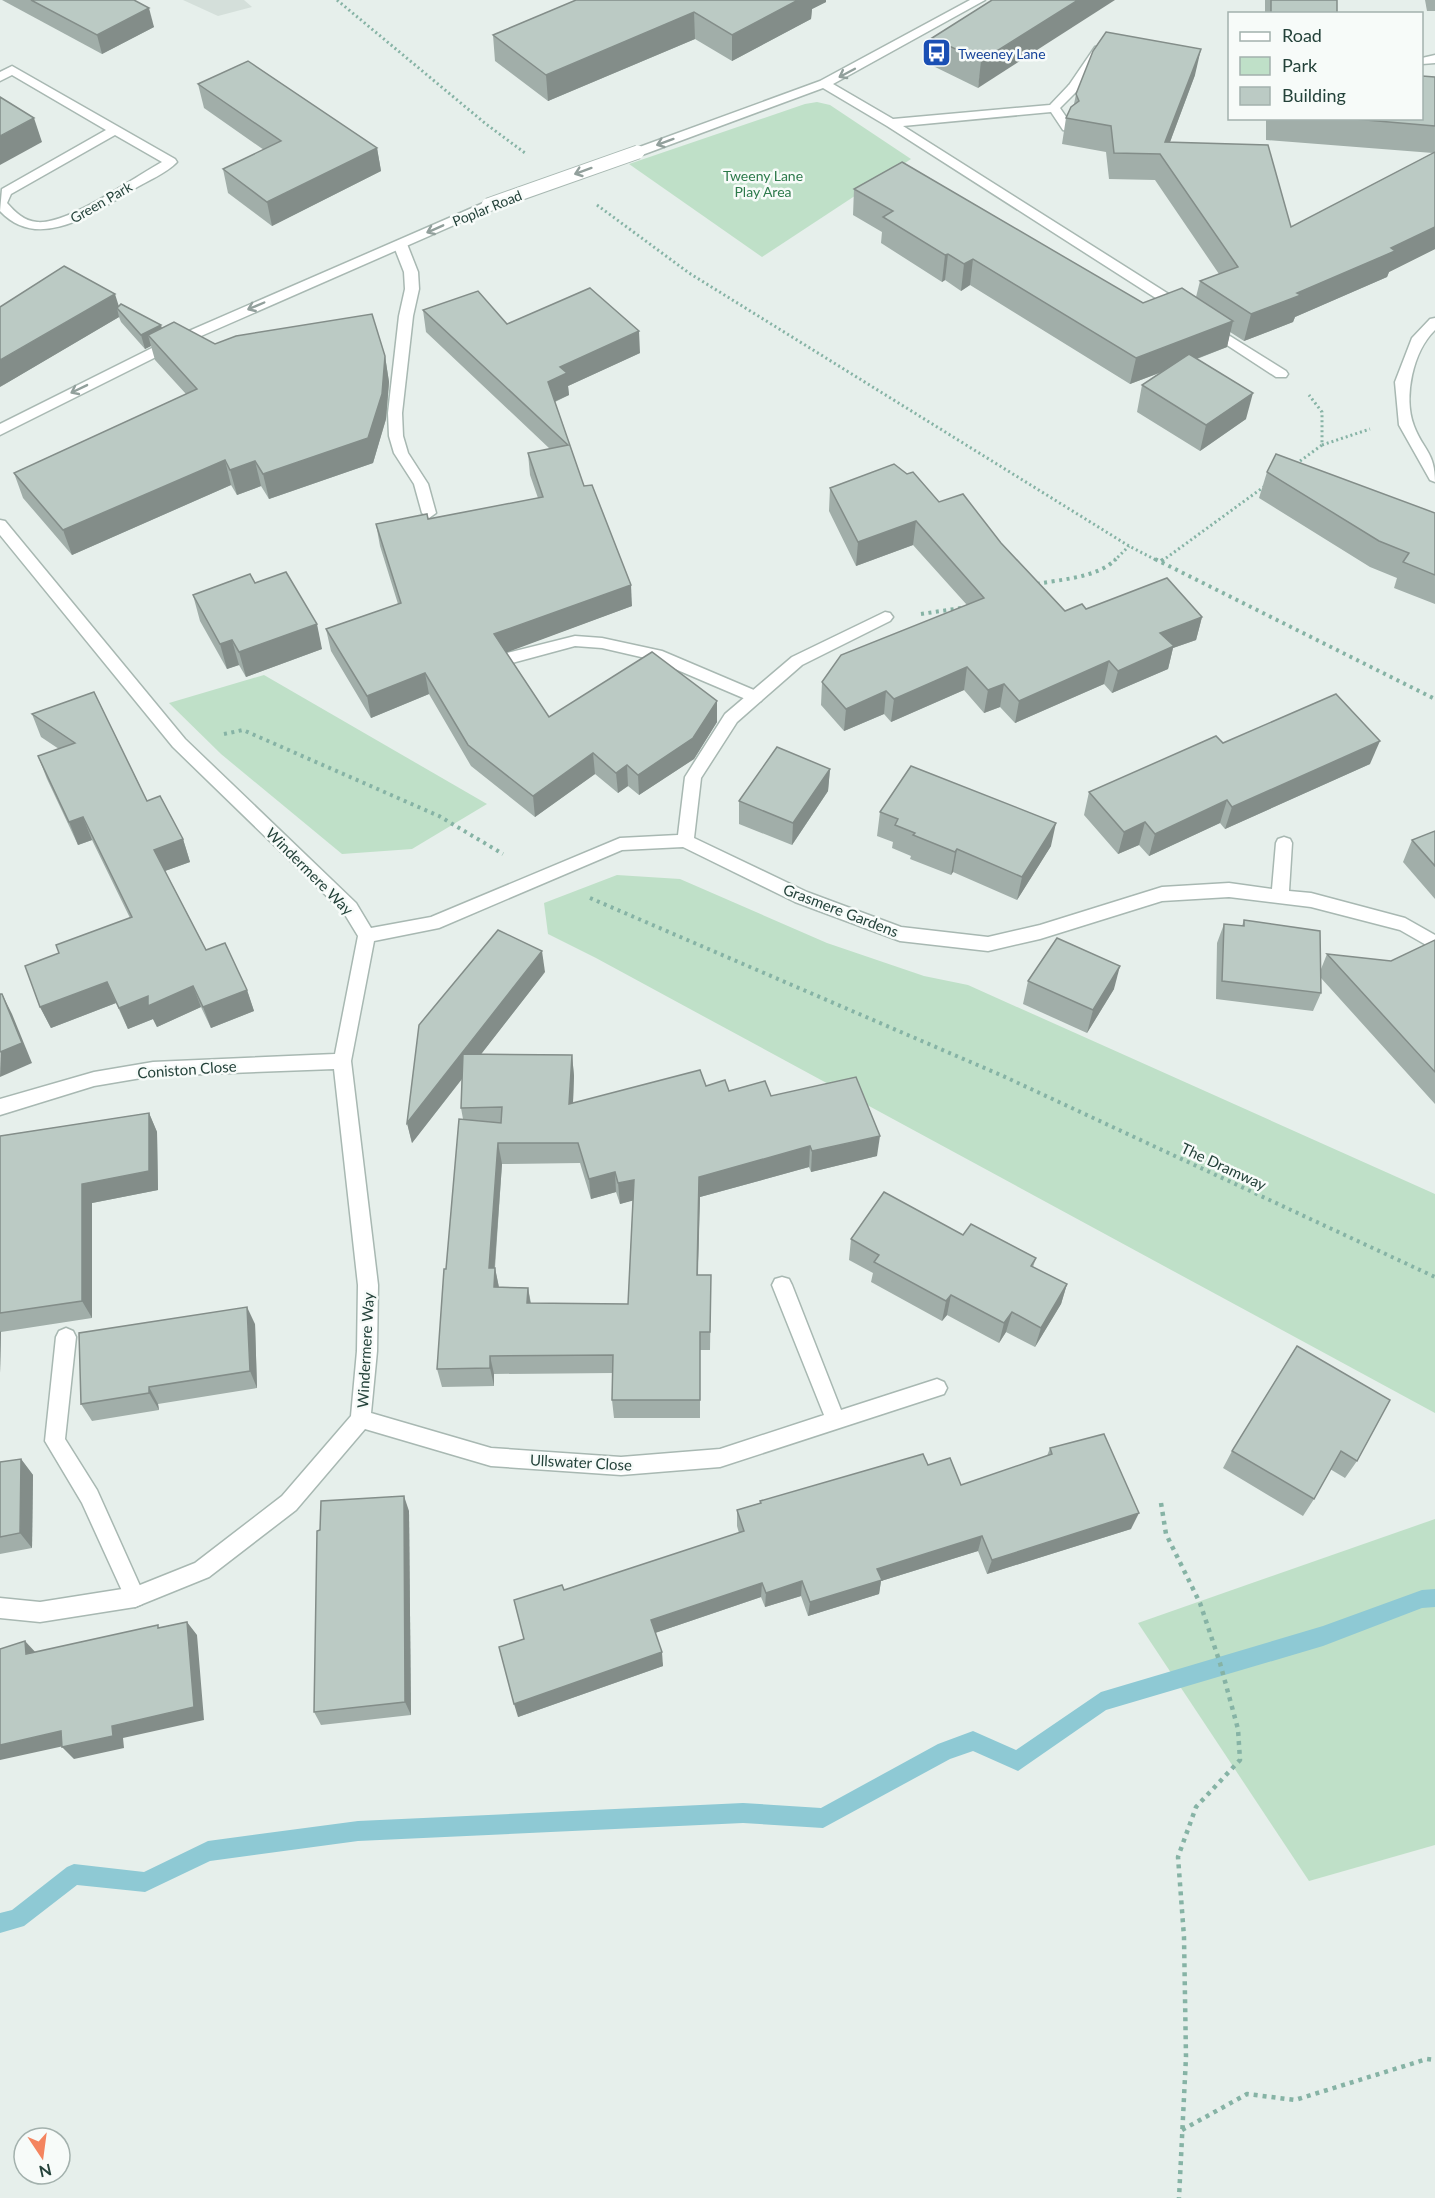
<svg xmlns="http://www.w3.org/2000/svg" width="1435" height="2198" viewBox="0 0 1435 2198" font-family="Lato,sans-serif">
	<style>
		.built { fill: #d4dfda }
		.green { fill: #bfe0c8 }
		.lines { fill: none; stroke-linecap: round; stroke-linejoin: round }
		.stream { fill: #8ec9d4; fill-rule: evenodd }
		.service-casing { stroke: #a8b8b2; stroke-width: 3 }
		.minor-casing { stroke: #a8b8b2; stroke-width: 3 }
		.path-far2 { stroke: #86b3a5; stroke-width: 3; stroke-dasharray: 2 3; stroke-linecap: butt }
		.path-far1 { stroke: #86b3a5; stroke-width: 4; stroke-dasharray: 3 4.5; stroke-linecap: butt }
		.path { stroke: #86b3a5; stroke-width: 4.5; stroke-dasharray: 4 5; stroke-linecap: butt }
		.service { fill: #fff; fill-rule: evenodd }
		.minor { fill: #fff; fill-rule: evenodd }
		.minor-bridge-casing { stroke: #a8b8b2; stroke-width: 15; stroke-linecap: butt }
		.minor-bridge { stroke: #fff; stroke-width: 13 }
		.wall { fill: #a1aea9; fill-rule: evenodd }
		.shaded-wall { fill: #838d89 }
		.building { fill: #bbcac4; stroke: #838d89; stroke-width: 1.5; fill-rule: evenodd }
		.oneway { stroke: #92a09c }
		.labels { text-anchor: middle; dominant-baseline: central; stroke-width: 5; stroke-linejoin: round; paint-order: stroke }
		.far-transit-label { font-size: 14px; fill: #164399; stroke: #f7fbf9; text-anchor: start }
		.far-park-label { font-size: 14px; fill: #2d7a4b; stroke: #f7fbf9 }
		.far-street-label { font-size: 14px; fill: #24423a; stroke: #f7fbf9 }
		.street-label { font-size: 15px; fill: #24423a; stroke: #f7fbf9 }
	</style>
	<rect width="100%" height="100%" fill="#e6efeb"/>
	<path class="built" d="M183 0H244L252 7 218 16Z"/>
	<g class="green">
		<path d="M817 102 830 105 911 159 762 257 629 164 805 104Z"/>
		<path d="M264 675 487 804 412 849 342 854 221 754 169 703Z"/>
		<path d="M617 875 680 879 827 943 924 976 968 985 1435 1194V1413L596 958 548 934 544 903Z"/>
		<path d="M1435 1519V1845L1309 1881 1138 1623Z"/>
	</g>
	<g class="lines">
		<path class="stream" d="M1435 1589V1607L1422 1608 1323 1646 1106 1710 1018 1771 973 1751 950 1759 823 1828 743 1823 358 1841 210 1861 145 1892 77 1885 24 1926 0 1933V1913L12 1910 67 1867 74 1864 144 1872 208 1841 358 1821 743 1803 821 1808 938 1744 973 1731 1016 1750 1101 1692 1323 1626 1422 1590Z"/>
		<defs>
			<g id="service">
				<path d="M1099 46 1105 50 1079 88 1077 91H1069L1067 88 1095 47Z"/>
				<path d="M400 240 407 244 418 272 419 289 413 316 402 413 403 436 408 453 428 484 436 513 429 518 422 513 414 484 394 453 389 436 388 413 399 316 405 289 404 272 393 244Z"/>
				<path d="M575 636 602 638 662 651 761 693 763 697 761 701 755 703 654 660 602 648 575 646 512 663 507 661 504 657 507 653Z"/>
				<path d="M66 1328 73 1331 76 1337 65 1439 97 1490 145 1597 142 1604 135 1607 128 1604 82 1503 45 1441 56 1337 59 1331Z"/>
			</g>
			<g id="minor">
				<path d="M970 0H985L833 84 893 119 1050 105 1069 85H1077V91L1060 108 1073 127 1067 131 1063 130 1051 112 903 126 1186 305 1188 308 1186 311H1176L887 126 823 88 642 155H634L632 152 634 149 820 81Z"/>
				<path d="M1435 55V63L1422 64V58Z"/>
				<path d="M12 66 175 159 177 162C167 173 147 181 134 189 95 212 39 253 0 211L2 189 106 130 12 75 0 81V72ZM115 135 162 162C133 178 68 225 37 222 24 221 15 212 7 203L11 194Z"/>
				<path d="M488 201 493 202 494 205 493 208 176 347 0 435V424L166 341Z"/>
				<path d="M1435 318V330C1413 351 1403 397 1414 426 1423 450 1435 452 1435 482L1430 480 1399 425 1395 382 1412 338 1430 319Z"/>
				<path d="M1209 323 1286 371 1288 374 1286 377H1276L1204 330 1202 327 1204 324Z"/>
				<path d="M0 520 5 521 185 739 356 903 371 928 431 917 620 838 678 835 685 777 725 714 792 657 885 612 890 613 893 617 890 621 802 665 737 722 701 778 694 838 807 892 901 927 988 937 1040 925 1162 887 1229 883 1272 889 1276 843 1278 839 1284 837 1290 839 1292 843 1289 891 1311 893 1405 918 1435 935V950L1400 930 1311 907 1229 897 1162 901 1040 939 988 951 900 941 795 902 683 847 622 850 439 928 374 941 351 1061 378 1285 377 1351 371 1413 491 1448 621 1457 720 1449 824 1415 772 1285 775 1279 782 1277 789 1279 792 1285 841 1410 937 1379 944 1382 947 1388 944 1394 720 1467 621 1475 491 1466 365 1429 296 1510 209 1577 135 1607 40 1622 0 1618V1598L40 1602 135 1587 195 1563 282 1496 351 1416 357 1351 358 1285 334 1069 153 1076 94 1086 0 1115V1099L94 1072 153 1062 335 1054 358 936 344 913 173 747 0 535Z"/>
			</g>
		</defs>
		<use href="#service" class="service-casing"/>
		<use href="#minor" class="minor-casing"/>
		<g class="path-far2">
			<path d="M337 0 486 124 525 153"/>
			<path d="M597 205 689 273 1129 546 1158 561"/>
			<path d="M1322 445 1370 429"/>
			<path d="M1296 464 1322 445V412L1309 395"/>
			<path d="M1114 561 1129 546"/>
			<path d="M1162 561 1265 486"/>
		</g>
		<g class="path-far1">
			<path d="M1155 559 1435 699"/>
			<path d="M1161 561 1164 559"/>
			<path d="M1037 584C1062 579 1097 578 1116 559"/>
			<path d="M921 614 961 608"/>
			<path d="M224 734 243 730 439 816 503 854"/>
			<path d="M590 898 1003 1076 1435 1277"/>
		</g>
		<g class="path">
			<path d="M1161 1503 1166 1534 1200 1603 1220 1663 1238 1729 1240 1760 1196 1807 1178 1857 1184 1937 1186 2057 1179 2198"/>
			<path d="M1182 2130 1247 2094 1295 2100 1427 2059 1435 2060"/>
		</g>
		<use href="#service" class="service"/>
		<use href="#minor" class="minor"/>
		<defs>
			<path id="minor-bridge" d="M488 205 638 152"/>
		</defs>
		<use href="#minor-bridge" class="minor-bridge-casing"/>
		<use href="#minor-bridge" class="minor-bridge"/>
	</g>
	<g class="wall">
		<path d="M2 0H134L154 27 102 54Z"/>
		<path d="M576 0 826 2 812 9 811 19 732 61 695 39 548 101 495 61 493 35Z"/>
		<path d="M992 0 978 88 929 64 932 38Z"/>
		<rect x="1265" y="0" width="72" height="14"/>
		<path d="M1425 0H1435V11H1427Z"/>
		<path d="M1195 75 1170 142 1291 227 1433 153 1266 140V118H1422L1435 77V249L1389 272 1387 277 1295 317 1293 322 1244 341 1230 332 1227 347 1197 359 1246 419 1200 451 1137 412 1142 385 1162 372 1130 384 970 285 961 291 945 280 942 282 881 243 882 232 853 215 854 189 1143 303 1196 297 1200 281 1219 274 1155 180 1109 179 1106 152 1062 144 1066 118 1074 104 1076 94Z"/>
		<path d="M198 84 377 148 381 171 272 226 228 193 223 169 264 150 204 108Z"/>
		<path d="M119 306 162 328 215 344 385 356 389 382 386 419 373 463 269 499 261 486 237 495 231 485 72 555 23 498 14 473 186 394 155 360 151 346 145 349 121 322 119 317 0 387Z"/>
		<path d="M423 310 507 324 640 353 568 386 569 395 555 402 584 486 632 606 506 652 549 717 717 722 694 759 639 795 628 786 618 793 595 774 535 817 471 766 429 694 371 718 331 651 326 629 398 604 380 546 376 524 428 519 538 498 530 475 528 453 550 449 426 332Z"/>
		<path d="M1267 472 1435 513V604L1394 588 1397 578 1370 567 1259 498Z"/>
		<path d="M830 488 939 502 1001 543 1065 611 1086 609 1202 617 1196 640 1173 648 1168 669 1112 693 1104 684 1015 723 1000 707 984 713 964 690 891 722 884 714 844 731 821 705 822 682 967 605 913 545 856 566 829 511Z"/>
		<path d="M255 583 322 649 246 677 239 665 227 669 200 621 193 595Z"/>
		<path d="M94 692 147 801 183 839 190 862 165 871 206 950 247 990 254 1011 211 1028 201 1007 157 1027 153 1019 128 1029 116 1003 51 1028 40 1007 59 953 130 918 92 840 78 845 47 779 38 756 59 749 41 737 32 714Z"/>
		<path d="M1223 743 1370 764 1225 829 1220 823 1149 856 1139 845 1118 854 1084 815 1089 792Z"/>
		<path d="M830 769 828 791 792 845 739 824V801Z"/>
		<path d="M880 812 1051 846 1017 900 953 872 951 875 910 859 911 856 892 848 893 842 877 836Z"/>
		<path d="M1435 831V899L1403 862 1412 840Z"/>
		<path d="M1244 920 1321 969 1327 954 1391 961 1435 940V1104L1321 978V993L1313 1011 1216 999 1217 943 1224 924 1242 926Z"/>
		<path d="M545 972 481 1054 572 1055 574 1076 573 1104 706 1086 729 1091 771 1096 877 1156 811 1172 809 1167 700 1197 698 1275H711L710 1350H700V1418H614L612 1400V1373L494 1374V1386L442 1387 437 1369 446 1269 463 1119 461 1108 462 1079 412 1143 407 1123ZM580 1163 591 1199 616 1192 620 1204 633 1200 628 1304 531 1303 528 1288 499 1287 495 1268 502 1164Z"/>
		<path d="M1028 981 1114 989 1087 1033 1023 1004Z"/>
		<path d="M149 1113 157 1132 158 1190 92 1203V1318L1 1332 0 1373V1136Z"/>
		<path d="M963 1235 1036 1258 1033 1267 1067 1284 1061 1304 1035 1347 1006 1332 999 1343 947 1315 942 1321 871 1282 873 1273 849 1260 851 1239Z"/>
		<path d="M255 1324 257 1388 158 1404 159 1410 92 1421 81 1404Z"/>
		<path d="M1390 1400 1357 1461 1345 1478 1330 1469 1314 1499 1303 1516 1223 1468 1232 1451Z"/>
		<path d="M1050 1448 1131 1529 987 1574 978 1551 881 1581 879 1594 808 1616 801 1596 765 1607 761 1597 655 1633 663 1666 518 1717 524 1639 564 1590 739 1533 737 1526V1510L760 1503V1501L928 1465 961 1485 1047 1456Z"/>
		<path d="M21 1459 33 1475 32 1548 0 1554V1462Z"/>
		<path d="M409 1511 411 1715 321 1725 314 1712 320 1530Z"/>
	</g>
	<g class="shaded-wall">
		<path d="M798 0H826V2L812 9 811 19 732 61V35Z"/>
		<path d="M1078 0H1115L978 88 981 61Z"/>
		<path d="M149 8 154 27 102 54 97 35Z"/>
		<path d="M694 12 695 39 548 101 546 75Z"/>
		<path d="M1201 49 1195 75 1164 158 1165 142Z"/>
		<path d="M34 118 42 142 0 165V136Z"/>
		<path d="M377 148 381 171 272 226 267 202Z"/>
		<path d="M1435 227V249L1389 272 1387 277 1295 317 1293 322 1244 341 1251 314Z"/>
		<path d="M948 254 945 280 942 282 945 255Z"/>
		<path d="M973 259 970 285 961 291 964 264Z"/>
		<path d="M115 294 121 313 117 308 119 317 0 387V360Z"/>
		<path d="M1233 321 1227 347 1130 384 1136 358Z"/>
		<path d="M161 325 165 339 148 335 151 346 145 349 141 335Z"/>
		<path d="M639 331 640 353 568 386 569 395 549 404 548 382 560 367Z"/>
		<path d="M385 356 389 382 386 419 373 463 269 499 263 474Z"/>
		<path d="M1253 393 1246 419 1200 451 1206 425Z"/>
		<path d="M225 460 231 485 72 555 63 530Z"/>
		<path d="M255 461 261 486 237 495 230 470Z"/>
		<path d="M916 521 913 545 856 566 858 542Z"/>
		<path d="M631 585 632 606 497 656 494 634Z"/>
		<path d="M1202 617 1196 640 1173 648 1168 669 1112 693 1118 671 1160 633Z"/>
		<path d="M317 624 322 649 246 677 239 652Z"/>
		<path d="M232 640 239 665 227 669 220 644Z"/>
		<path d="M1109 661 1104 684 1015 723 1019 701Z"/>
		<path d="M967 667 964 690 891 722 894 699Z"/>
		<path d="M425 673 429 694 371 718 367 696Z"/>
		<path d="M1004 684 1000 707 984 713 988 690Z"/>
		<path d="M886 691 884 714 844 731 846 709Z"/>
		<path d="M717 701V722L694 759 639 795 638 775Z"/>
		<path d="M1380 741 1370 764 1225 829 1232 807Z"/>
		<path d="M593 753 595 774 535 817 533 796Z"/>
		<path d="M627 765 628 786 618 793 616 773Z"/>
		<path d="M830 769 828 791 792 845 793 823Z"/>
		<path d="M1227 800 1220 823 1149 856 1155 834Z"/>
		<path d="M83 817 92 840 78 845 69 822Z"/>
		<path d="M1145 822 1139 845 1118 854 1124 832Z"/>
		<path d="M1056 823 1051 846 1017 900 1022 877Z"/>
		<path d="M183 839 190 862 162 872 154 850Z"/>
		<path d="M957 849 953 872 951 875 955 852Z"/>
		<path d="M542 951 545 972 412 1143 407 1123Z"/>
		<path d="M1120 966 1114 989 1087 1033 1093 1010Z"/>
		<path d="M107 982 116 1003 51 1028 40 1007Z"/>
		<path d="M193 986 201 1007 157 1027 153 1019 128 1029 119 1008 148 996Z"/>
		<path d="M247 990 254 1011 211 1028 203 1007Z"/>
		<path d="M2 994 12 1014 32 1063 0 1077Z"/>
		<path d="M572 1055 574 1076 572 1125 569 1104Z"/>
		<path d="M149 1113 157 1132 158 1190 92 1203V1318L82 1301V1184Z"/>
		<path d="M880 1136 877 1156 811 1172 812 1151Z"/>
		<path d="M498 1143 502 1164 493 1288 489 1268Z"/>
		<path d="M810 1146 809 1167 700 1197 697 1294 699 1177Z"/>
		<path d="M615 1172 616 1192 591 1199 589 1179Z"/>
		<path d="M634 1180 635 1200 620 1204 618 1183Z"/>
		<path d="M495 1268 499 1288 494 1287Z"/>
		<path d="M1067 1284 1061 1304 1035 1347 1041 1328Z"/>
		<path d="M528 1288 531 1307 527 1303Z"/>
		<path d="M951 1295 947 1315 942 1321 946 1301Z"/>
		<path d="M247 1307 255 1324 257 1388 250 1371Z"/>
		<path d="M1012 1312 1006 1332 999 1343 1004 1323Z"/>
		<path d="M0 1331 1 1332 0 1373Z"/>
		<path d="M490 1356 494 1374V1386L490 1368Z"/>
		<path d="M149 1387 158 1404 159 1410 149 1393Z"/>
		<path d="M21 1459 33 1475 32 1548 20 1533Z"/>
		<path d="M404 1496 409 1511 411 1715 405 1702Z"/>
		<path d="M1139 1513 1131 1529 987 1574 992 1560Z"/>
		<path d="M982 1536 978 1551 881 1581 879 1594 808 1616 810 1602 877 1569Z"/>
		<path d="M802 1581 801 1596 765 1607 766 1593Z"/>
		<path d="M762 1583 761 1597 652 1634 651 1620Z"/>
		<path d="M187 1622 197 1635 204 1720 123 1738 124 1748 74 1759 62 1747 112 1726Z"/>
		<path d="M25 1641 38 1655 26 1654Z"/>
		<path d="M662 1652 663 1666 518 1717 514 1704Z"/>
		<path d="M61 1731 73 1744 0 1760V1745Z"/>
	</g>
	<g class="building">
		<path d="M31 0H134L149 8 97 35Z"/>
		<path d="M576 0H798L732 35 694 12 546 75 493 35Z"/>
		<path d="M992 0H1078L981 61 932 38Z"/>
		<rect x="1271" y="0" width="66" height="14"/>
		<path d="M1106 32 1201 49 1165 142 1268 145 1291 227 1435 152V227L1391 248 1395 251 1297 293 1301 295 1251 314 1200 281 1238 267 1160 154 1114 153 1111 126 1066 118 1071 107 1079 101 1076 94 1093 51Z"/>
		<path d="M248 61 377 148 267 202 223 169 281 141 198 84Z"/>
		<path d="M1422 76 1435 77V126L1343 118H1422Z"/>
		<path d="M0 97 34 118 0 136Z"/>
		<path d="M902 162 1143 303 1182 288 1233 321 1136 358 973 259 964 264 948 254 945 255 883 217 893 211 854 189Z"/>
		<path d="M64 266 115 294 0 360V307Z"/>
		<path d="M590 288 639 331 560 367 567 373 548 382 584 486 592 485 631 585 494 634 549 717 652 652 717 701 693 738 638 775 627 765 616 773 593 753 533 796 468 745 425 673 367 696 326 629 401 603 376 524 427 514 428 519 543 497 528 453 568 445 423 310 478 291 507 324Z"/>
		<path d="M121 304 161 325 141 335 117 308Z"/>
		<path d="M372 314 385 356 382 394 368 438 263 474 255 461 230 470 225 460 63 530 14 473 197 389 148 335 174 322 215 344 236 336Z"/>
		<path d="M1189 354 1253 393 1206 425 1142 385Z"/>
		<path d="M1276 454 1435 513V575L1403 562 1409 553 1379 541 1267 472Z"/>
		<path d="M894 464 907 474 913 472 939 502 963 494 1001 543 1065 611 1082 604 1086 609 1167 578 1202 617 1160 633 1174 646 1118 671 1109 661 1019 701 1004 684 988 690 967 667 894 699 886 691 846 709 822 682 841 655 984 598 916 521 858 542 830 488Z"/>
		<path d="M286 572 317 624 239 652 232 640 220 644 193 595 250 574 255 583Z"/>
		<path d="M94 692 147 801 160 796 183 839 154 850 206 950 225 943 247 990 203 1007 193 986 148 1006V996L119 1008 107 982 40 1007 25 966 59 953 56 945 132 917 83 817 69 822 38 756 75 743 32 714Z"/>
		<path d="M1336 694 1380 741 1232 807 1227 800 1155 834 1145 822 1124 832 1089 792 1216 736 1223 743Z"/>
		<path d="M777 747 830 769 793 823 739 801Z"/>
		<path d="M911 766 1056 823 1022 877 957 849 955 852 913 835 915 833 895 825 898 819 880 812Z"/>
		<path d="M1435 831V866L1412 840Z"/>
		<path d="M1244 920 1320 931 1321 993 1222 981 1224 924 1244 926Z"/>
		<path d="M498 930 542 951 407 1123 419 1025Z"/>
		<path d="M1057 938 1120 966 1093 1010 1028 981Z"/>
		<path d="M1435 940V1072L1327 954 1391 961Z"/>
		<path d="M0 994H2L22 1043 0 1052Z"/>
		<path d="M463 1054 572 1055 569 1104 700 1070 706 1086 725 1080 729 1091 765 1081 771 1096 856 1077 880 1136 812 1151 810 1146 699 1177 697 1275H711L710 1332H700V1400H612L613 1355 490 1356V1368L437 1369 444 1269H446L459 1119 501 1123 502 1107 461 1108ZM498 1143H578L589 1179 615 1172 618 1183 634 1180 628 1304 527 1303 528 1288 494 1287 495 1268H489Z"/>
		<path d="M149 1113V1171L82 1184V1301L0 1313V1136Z"/>
		<path d="M884 1192 963 1235 971 1224 1036 1258 1031 1266 1067 1284 1041 1328 1012 1312 1004 1323 951 1295 946 1301 874 1262 879 1255 851 1239Z"/>
		<path d="M247 1307 250 1371 149 1387V1393L81 1404 79 1333Z"/>
		<path d="M1297 1346 1390 1400 1357 1461 1341 1451 1314 1499 1232 1451Z"/>
		<path d="M1104 1434 1139 1513 992 1560 982 1536 877 1569 882 1580 810 1602 802 1581 766 1593 762 1583 651 1620 662 1652 514 1704 499 1647 524 1639 514 1600 562 1585 564 1590 744 1531 737 1510 761 1503 760 1501 923 1454 928 1465 950 1458 961 1485 1052 1454 1050 1448Z"/>
		<path d="M21 1459 20 1533 0 1537V1462Z"/>
		<path d="M404 1496 405 1702 314 1712 317 1531 320 1530 321 1501Z"/>
		<path d="M187 1622 194 1707 112 1726 113 1736 62 1747 61 1731 0 1745V1649L25 1641 26 1654 158 1625V1628Z"/>
	</g>
	<defs><path id="oneway-shaft" d="M-6 0H5M1.5-3L5.5 0L1.5 3" fill="none" stroke-width="1.6" stroke-linecap="round" stroke-linejoin="round" transform="scale(1.5)"/></defs>
	<g class="oneway">
		<use href="#oneway-shaft" transform="translate(847 73) rotate(152)"/>
		<use href="#oneway-shaft" transform="translate(665 142) rotate(160)"/>
		<use href="#oneway-shaft" transform="translate(583 171) rotate(160)"/>
		<use href="#oneway-shaft" transform="translate(435 229) rotate(156)"/>
		<use href="#oneway-shaft" transform="translate(256 306) rotate(157)"/>
		<use href="#oneway-shaft" transform="translate(79 389) rotate(154)"/>
	</g>
	<defs>
		<symbol id="bus-square" viewBox="-11 -11 22 22"><rect x="-9" y="-9" width="18" height="18" rx="4" fill="#1a4fb4" stroke="#f7fbf9"/><path d="M-5-6H5V4H4V6H2V4H-2V6H-4V4H-5ZM-3.5-4V0h7V-4ZM-3.5 1.2v1.5H-2V1.2ZM2 1.2v1.5H3.5V1.2Z" fill="#fff"/></symbol>
	</defs>
	<g fill-rule="evenodd">
		<use href="#bus-square" x="920" y="36" width="33" height="33"/>
	</g>
	<g class="labels">
		<g class="far-transit-label">
			<text x="958" y="53">Tweeney Lane</text>
		</g>
		<g class="far-park-label">
			<text x="763" y="175">Tweeny Lane<tspan x="763" dy="16">Play Area</tspan></text>
		</g>
		<g class="far-street-label">
			<text transform="translate(101 202) rotate(-30)">Green Park</text>
			<text transform="translate(487 208) rotate(-22)">Poplar Road</text>
		</g>
		<g class="street-label">
			<text transform="translate(310 871) rotate(45)">Windermere Way</text>
			<text transform="translate(841 910) rotate(21)">Grasmere Gardens</text>
			<text transform="translate(187 1069) rotate(-4)">Coniston Close</text>
			<text transform="translate(1224 1166) rotate(25)">The Dramway</text>
			<text transform="translate(365 1350) rotate(-87)">Windermere Way</text>
			<text transform="translate(581 1462) rotate(3)">Ullswater Close</text>
		</g>
	</g>
	<rect x="1228" y="12" width="195" height="108" fill="#f7fbf9" stroke="#a3b1ad" stroke-width="1.5"/>
	<rect x="1240" y="32" width="30" height="9" fill="#ffffff" stroke="#a3b1ad" stroke-width="1.5"/>
	<text x="1282" y="42" font-size="18" fill="#24423a">Road</text>
	<rect x="1240" y="57" width="30" height="18" fill="#bfe0c8" stroke="#a3b1ad" stroke-width="1.5"/>
	<text x="1282" y="72" font-size="18" fill="#24423a">Park</text>
	<rect x="1240" y="87" width="30" height="18" fill="#bbcac4" stroke="#a3b1ad" stroke-width="1.5"/>
	<text x="1282" y="102" font-size="18" fill="#24423a">Building</text>
	<g transform="translate(42 2156) rotate(167)"><circle r="28" fill="#f7fbf9" stroke="#a3b1ad" stroke-width="1.5"/>
	<path d="M0-4.5L10 22L0 15L-10 22Z" fill="#f4845f"/>
	<text y="-9" font-size="16" font-weight="bold" text-anchor="middle" fill="#24423a">N</text>
	</g>
</svg>
